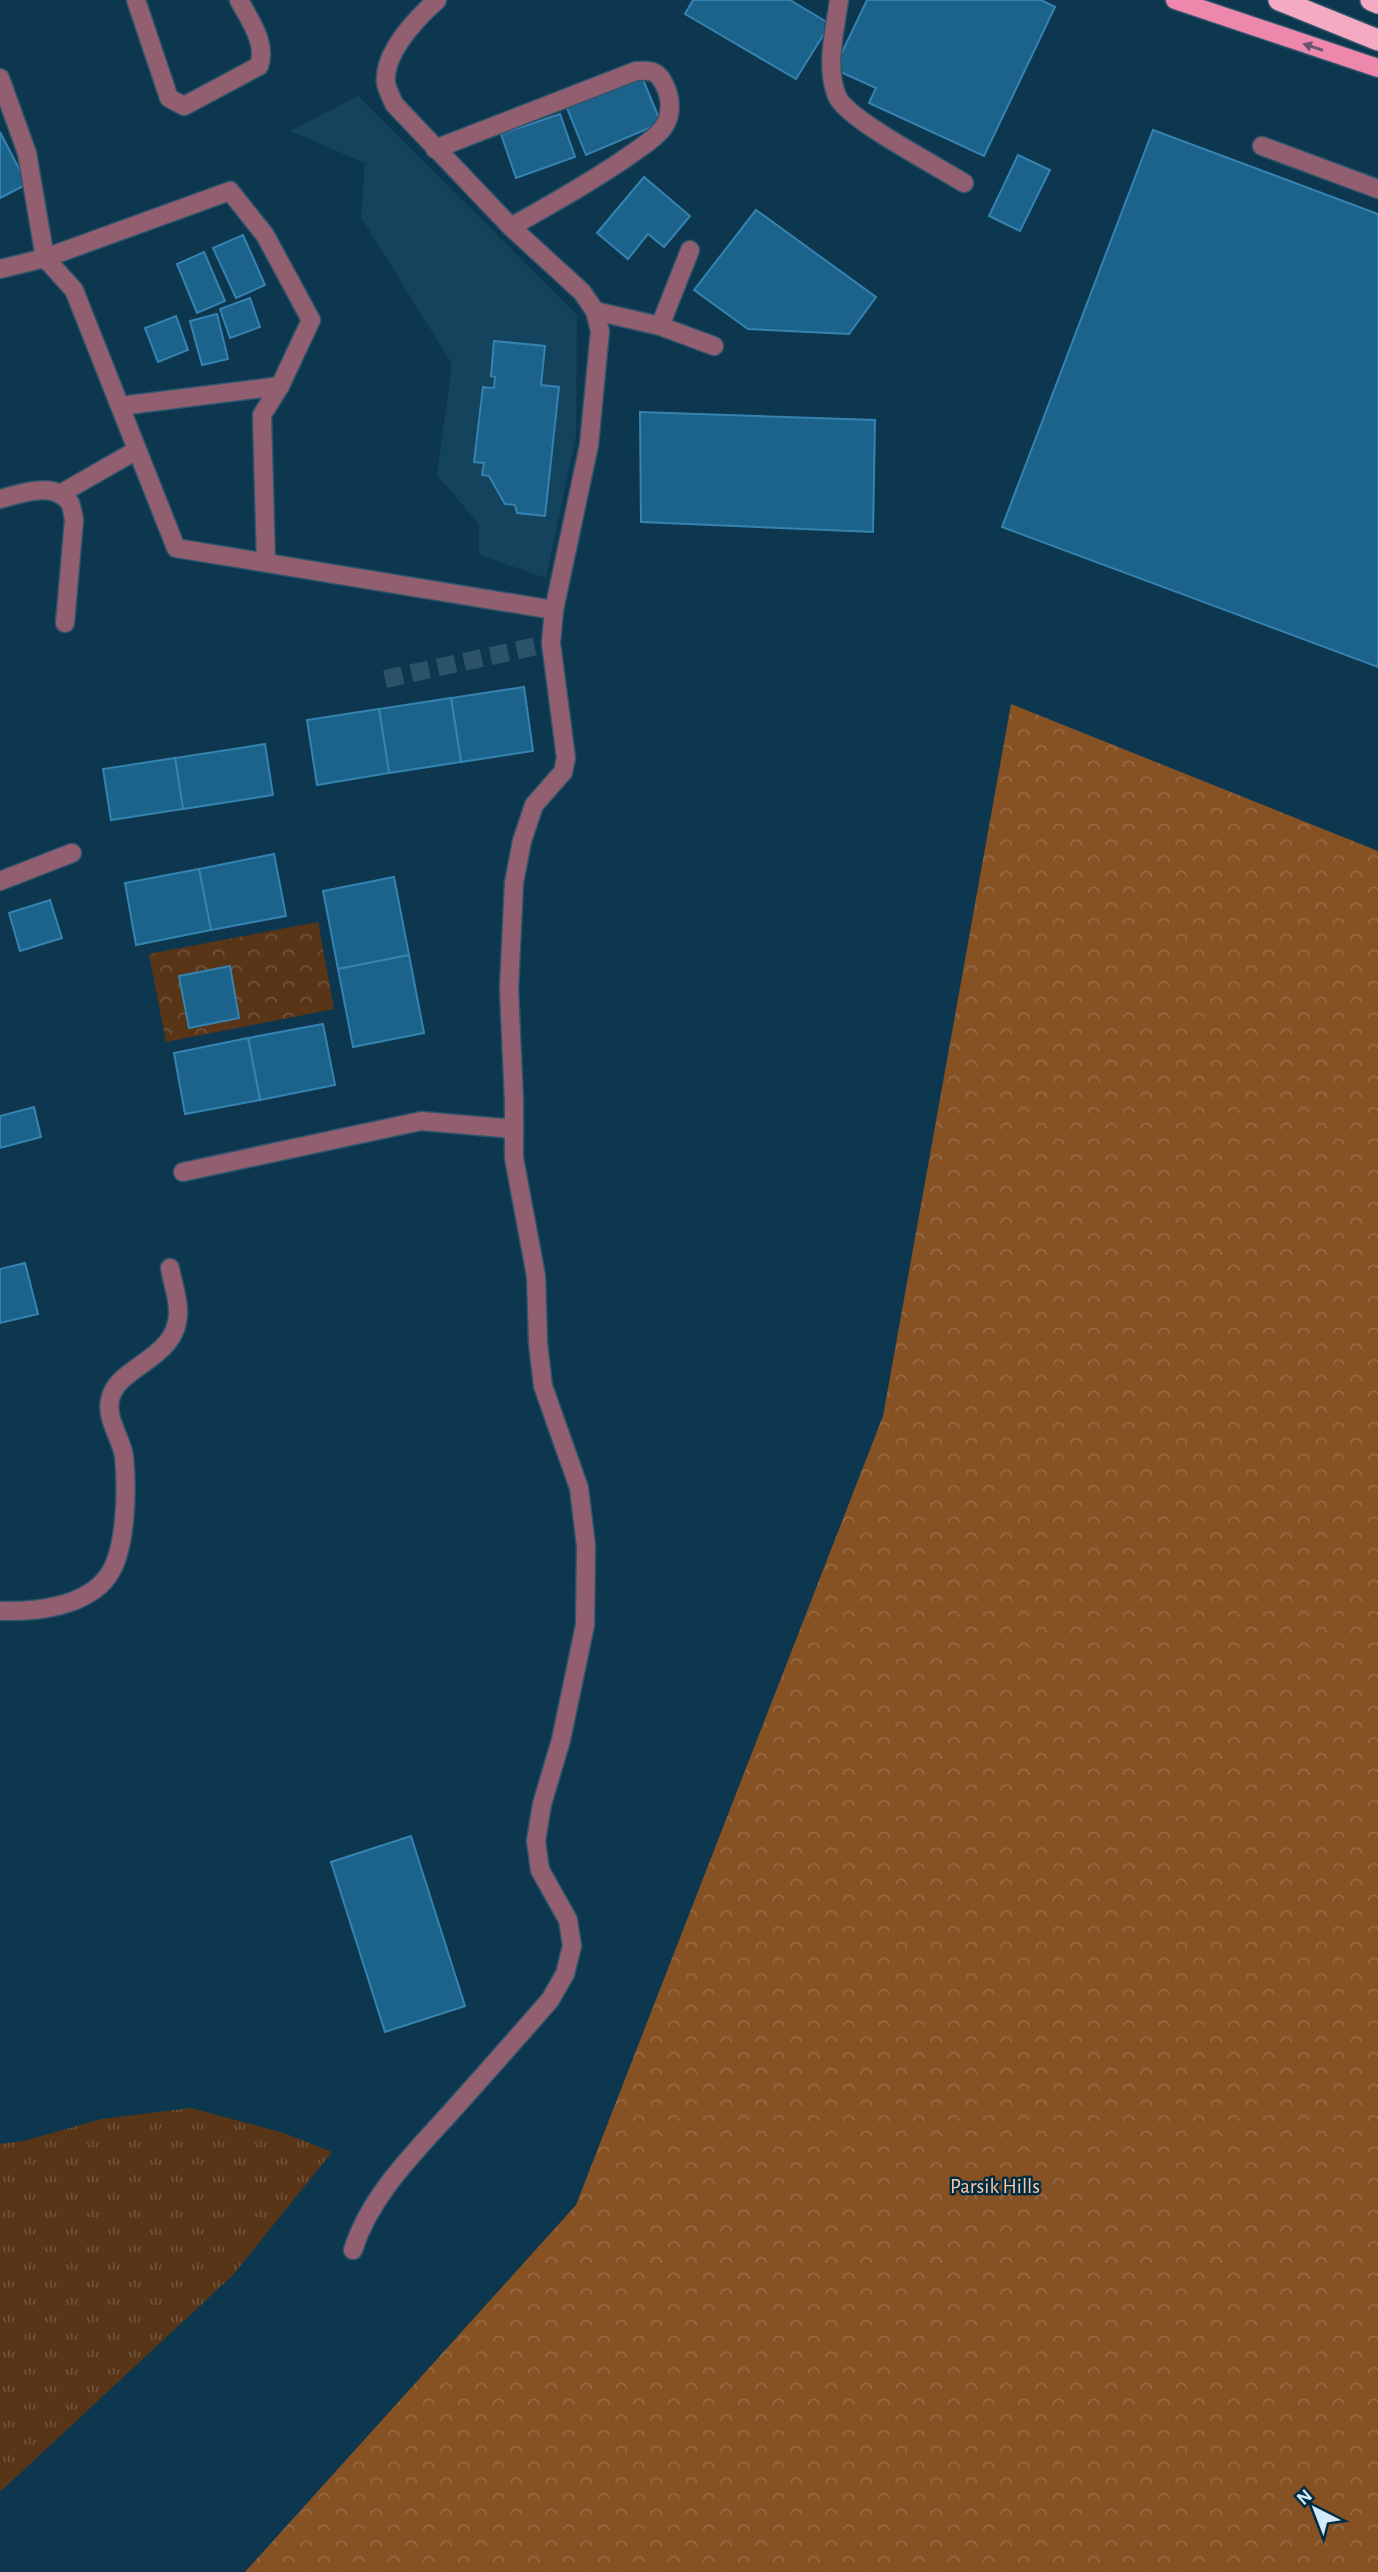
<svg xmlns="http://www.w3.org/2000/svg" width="1378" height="2572" viewBox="0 0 1378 2572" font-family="'Alegreya Sans',sans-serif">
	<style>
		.built { fill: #14435d }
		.grass { fill: url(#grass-tufts) }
		.forest { fill: url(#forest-crowns) }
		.park { fill: url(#park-crowns) }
		.building { fill: #1c638b; stroke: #3583b1; stroke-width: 2 }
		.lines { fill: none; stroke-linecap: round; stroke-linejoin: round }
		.minor-tunnel { stroke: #2b5268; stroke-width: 18; stroke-dasharray: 18 9; stroke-linecap: butt }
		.minor-casing { stroke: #2d546a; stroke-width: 21 }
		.major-casing { stroke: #2d546a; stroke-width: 21 }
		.highway-casing { stroke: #2d546a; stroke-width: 24 }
		.minor { stroke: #915f6f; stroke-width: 18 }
		.major { stroke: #ed87ab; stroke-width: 18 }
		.highway { stroke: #f4aac2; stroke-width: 21 }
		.oneway { fill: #6b5672 }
		.labels { text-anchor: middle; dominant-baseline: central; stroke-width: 5; stroke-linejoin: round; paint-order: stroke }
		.park-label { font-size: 21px; fill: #fac9a4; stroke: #012d44 }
	</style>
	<defs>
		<pattern id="grass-tufts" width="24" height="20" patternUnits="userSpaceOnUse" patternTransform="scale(1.75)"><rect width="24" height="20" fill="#593517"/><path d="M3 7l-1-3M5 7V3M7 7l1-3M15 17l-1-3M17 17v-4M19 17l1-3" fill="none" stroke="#70523a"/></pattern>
		<pattern id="forest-crowns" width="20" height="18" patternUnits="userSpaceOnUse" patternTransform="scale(1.75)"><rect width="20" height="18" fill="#865123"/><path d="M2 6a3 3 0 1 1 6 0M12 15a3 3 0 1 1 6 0" fill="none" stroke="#966a44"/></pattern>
		<pattern id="park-crowns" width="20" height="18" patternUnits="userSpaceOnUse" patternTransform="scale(1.75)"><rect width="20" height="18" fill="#593517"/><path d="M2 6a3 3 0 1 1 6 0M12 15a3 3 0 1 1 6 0" fill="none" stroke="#70523a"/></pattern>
	</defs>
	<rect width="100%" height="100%" fill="#0d374f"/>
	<path class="built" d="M358 96 577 315 576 436 546 578 479 555V524L437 475 452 364 361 217 365 163 290 131Z"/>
	<path class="grass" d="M191 2108 284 2133 332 2152 233 2275 0 2492V2144L23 2141 102 2119Z"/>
	<path class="forest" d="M1011 704 1378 851V2572H245L576 2205 883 1416Z"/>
	<path class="park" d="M318 922 334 1009 166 1042 149 954Z"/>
	<g class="building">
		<path d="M693 0H790L830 24 796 79 685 14Z"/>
		<path d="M867 0H1041L1055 7 984 156 869 103 876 88 834 69Z"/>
		<path d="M642 77 661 123 586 155 567 108Z"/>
		<path d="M560 114 575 157 516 178 501 134Z"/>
		<path d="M1153 130 1378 214V667L1002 527Z"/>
		<path d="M0 132 27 184 0 198Z"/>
		<path d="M1018 155 1050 170 1020 231 989 216Z"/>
		<path d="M644 177 690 216 664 247 648 234 628 259 597 233Z"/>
		<path d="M756 210 876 297 849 334 748 329 694 290Z"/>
		<path d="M243 235 265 285 236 298 213 248Z"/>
		<path d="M204 252 225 301 197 313 177 264Z"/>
		<path d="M250 298 260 327 230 338 220 309Z"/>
		<path d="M217 314 228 359 202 365 190 321Z"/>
		<path d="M176 316 188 350 158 362 145 328Z"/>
		<path d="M494 341 545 346 541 385 559 387 545 516 517 513 515 505 505 504 489 476 482 475 484 463 474 462 483 387 494 388 495 377 491 376Z"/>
		<path d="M640 412 875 420 873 532 641 522Z"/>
		<path d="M524 687 533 751 461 762 451 698Z"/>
		<path d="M451 698 461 762 389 773 379 709Z"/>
		<path d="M379 709 389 773 317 785 307 720Z"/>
		<path d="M265 744 273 795 183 809 175 758Z"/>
		<path d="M175 758 183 809 111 820 103 769Z"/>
		<path d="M274 854 286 916 211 930 199 869Z"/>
		<path d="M199 869 211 930 136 945 125 883Z"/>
		<path d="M394 877 409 955 338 969 323 891Z"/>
		<path d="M50 900 62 938 20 951 9 913Z"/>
		<path d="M409 955 424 1033 353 1047 338 969Z"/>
		<path d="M230 966 239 1018 189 1028 179 976Z"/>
		<path d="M323 1024 335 1085 260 1100 248 1038Z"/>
		<path d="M248 1038 260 1100 185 1114 174 1053Z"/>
		<path d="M34 1107 41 1137 0 1148V1116Z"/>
		<path d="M25 1263 38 1314 0 1323V1269Z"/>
		<path d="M411 1836 465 2006 385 2032 331 1862Z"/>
	</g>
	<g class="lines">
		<path class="minor-tunnel" d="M385 679 551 643"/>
		<defs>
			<g id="minor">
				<path d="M136 0 169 98 184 106 259 66C267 43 250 21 239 0"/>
				<path d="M839 0C835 30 825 67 837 96 846 119 939 167 964 183"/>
				<path d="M0 78 27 153 45 258 0 269"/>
				<path d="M1262 146 1378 189"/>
				<path d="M435 149 636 71C648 70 657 70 663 82 671 96 673 114 663 128 655 139 641 147 630 155 592 182 551 204 511 227"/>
				<path d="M595 311 660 326 714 346"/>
				<path d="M660 326 690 250"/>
				<path d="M120 406 280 386"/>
				<path d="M60 494 137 450"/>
				<path d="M0 499C20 494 55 480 70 503 72 507 73 515 74 520L65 623"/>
				<path d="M266 563 262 415 280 386 311 320 265 235 230 191 45 258 74 290 176 548 554 610"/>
				<path d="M0 881 72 853"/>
				<path d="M183 1172 421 1121 514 1129"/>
				<path d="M0 1611C35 1612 86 1607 108 1576 127 1550 127 1487 124 1456 121 1438 106 1419 110 1400 116 1365 180 1360 178 1310 178 1297 172 1281 170 1268"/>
				<path d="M353 2250C370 2196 413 2154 451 2112 484 2075 517 2038 550 2000L565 1974 572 1946 568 1920 540 1870 536 1841 542 1804 561 1740 585 1625 586 1546 579 1488 543 1386 538 1343 536 1276 514 1158V1101L509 989 514 883 522 841 534 805 563 772 566 758 551 643 554 610 589 445 600 331 595 311 582 292 511 227 394 104C392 98 387 90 386 83 383 53 417 18 437 0"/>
			</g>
			<path id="major" d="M1175 0 1378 68"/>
			<g id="highway">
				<path d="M1279 0 1378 40"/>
				<path d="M1371 0 1378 3"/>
			</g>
		</defs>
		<use href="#minor" class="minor-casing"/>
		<use href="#major" class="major-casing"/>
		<use href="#highway" class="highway-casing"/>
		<use href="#minor" class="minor"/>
		<use href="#major" class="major"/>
		<use href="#highway" class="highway"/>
	</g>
	<defs><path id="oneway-solid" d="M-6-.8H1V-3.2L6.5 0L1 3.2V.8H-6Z" transform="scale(1.75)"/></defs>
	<use class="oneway" href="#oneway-solid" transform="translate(1313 47) rotate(-161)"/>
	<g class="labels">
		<g class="park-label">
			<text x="995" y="2186">Parsik Hills</text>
		</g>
	</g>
	<g transform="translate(1315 2509) rotate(318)" stroke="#012d44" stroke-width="5" paint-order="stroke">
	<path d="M0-5L12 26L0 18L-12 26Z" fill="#d4eaf9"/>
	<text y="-10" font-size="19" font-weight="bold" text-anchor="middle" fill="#d4eaf9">N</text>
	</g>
</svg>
